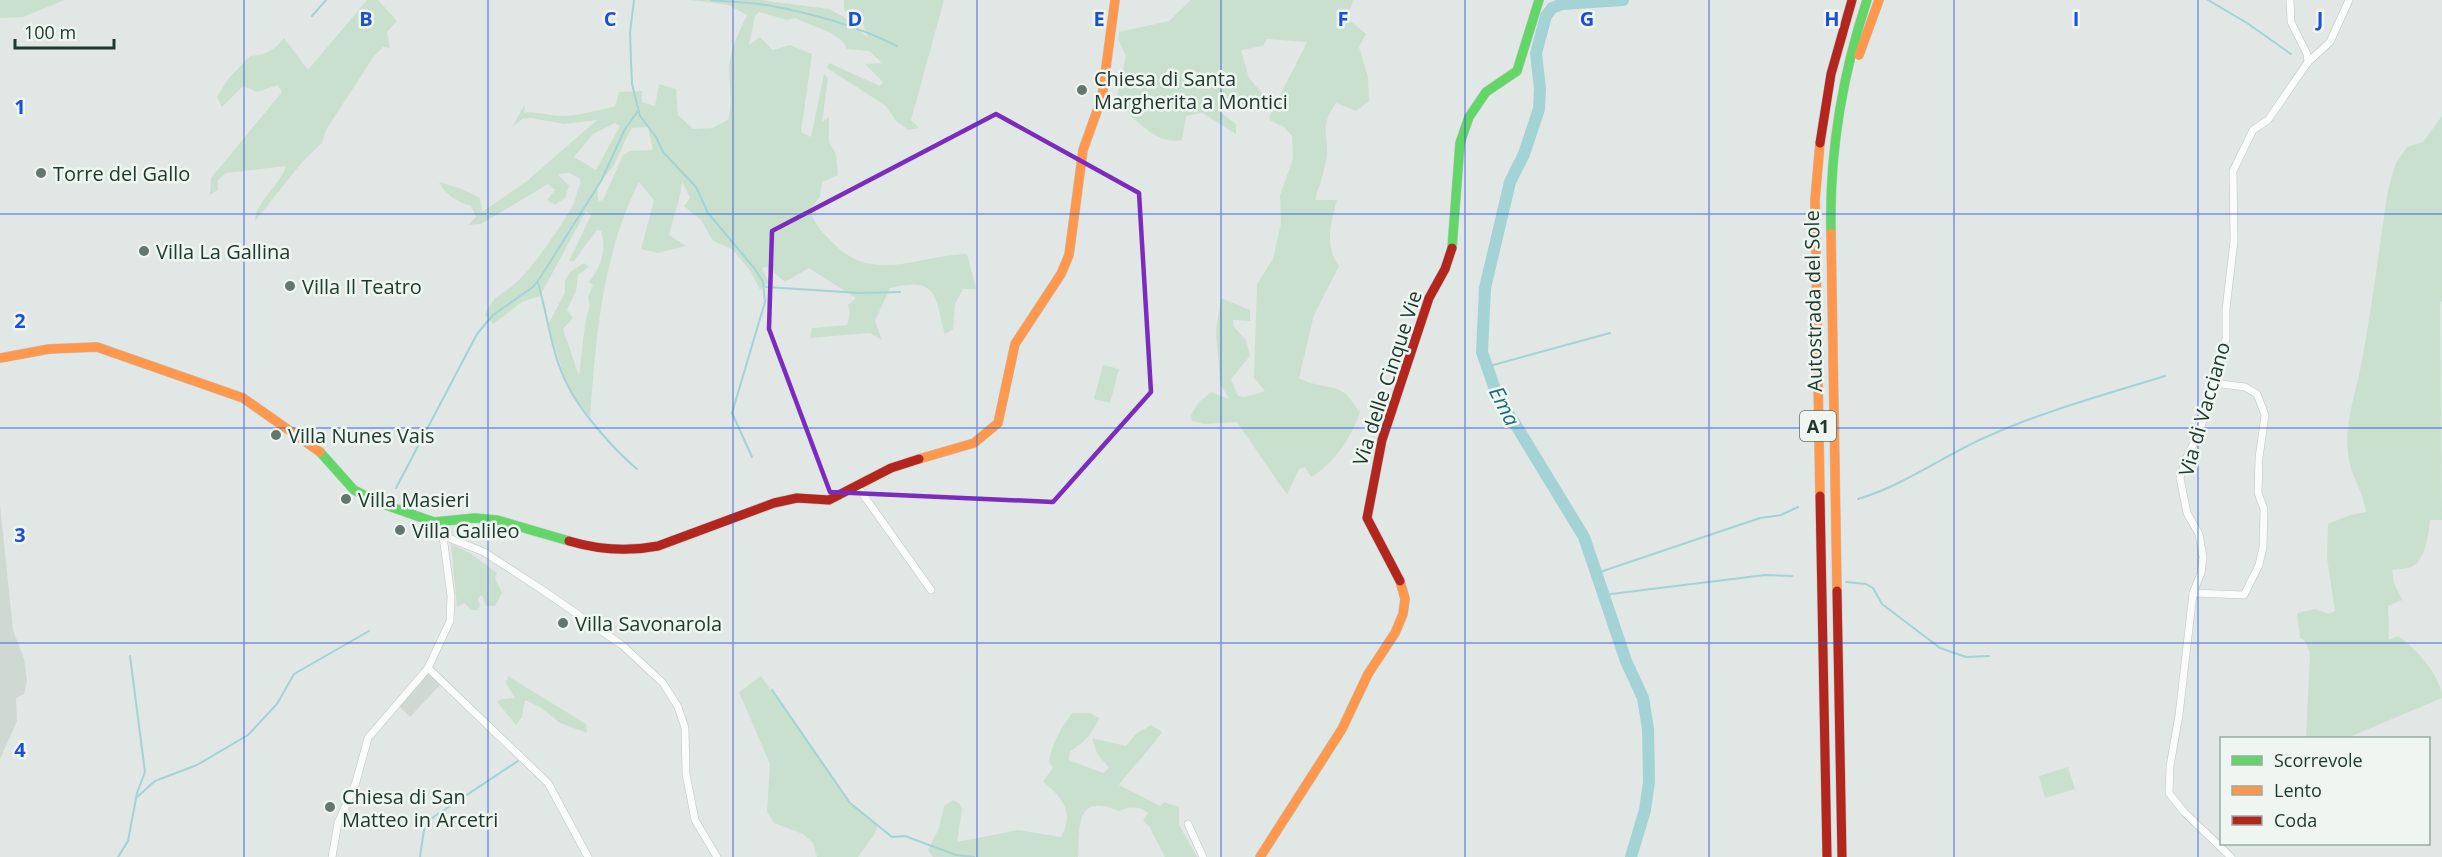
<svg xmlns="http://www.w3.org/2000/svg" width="2442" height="857" viewBox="0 0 2442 857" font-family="'Open Sans',sans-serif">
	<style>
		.built { fill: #cfd8d3 }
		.green { fill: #cae0cf; fill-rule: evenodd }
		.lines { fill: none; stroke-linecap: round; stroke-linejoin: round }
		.stream { stroke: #a3d3d5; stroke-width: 2 }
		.river { stroke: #a3d3d5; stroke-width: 12 }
		.street-casing { stroke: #bec4c1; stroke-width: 8 }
		.fast-casing { stroke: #bdc5c1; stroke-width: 10 }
		.slow-casing { stroke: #bdc5c1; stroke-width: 10 }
		.jam-casing { stroke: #bdc5c1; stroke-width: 10 }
		.street { stroke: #fafbfb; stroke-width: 7 }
		.fast { stroke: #63d668; stroke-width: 9 }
		.slow { stroke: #ff974d; stroke-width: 9 }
		.jam { stroke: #b3261e; stroke-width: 9 }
		.marked { fill: none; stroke: #7b2cbf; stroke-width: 4.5; stroke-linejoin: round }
		.grid { fill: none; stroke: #1d4ed8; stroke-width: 1.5; stroke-opacity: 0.55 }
		.poi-dot { fill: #64766e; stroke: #eff6f2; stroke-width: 2 }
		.labels { text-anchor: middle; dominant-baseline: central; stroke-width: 5; stroke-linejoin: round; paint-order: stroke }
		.shield { fill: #eff6f2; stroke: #5e726a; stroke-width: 1.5 }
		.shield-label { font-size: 18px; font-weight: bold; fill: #20392f }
		.poi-label { font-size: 20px; fill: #20392f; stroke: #eff6f2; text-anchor: start }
		.street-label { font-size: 20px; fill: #20392f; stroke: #eff6f2 }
		.water-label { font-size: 21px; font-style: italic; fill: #1d6d72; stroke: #eff6f2 }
		.grid-label { font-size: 20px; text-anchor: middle; font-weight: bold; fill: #1d4ed8; stroke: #eff6f2; stroke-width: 5; stroke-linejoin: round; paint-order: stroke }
	</style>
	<rect width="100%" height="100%" fill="#e1e7e4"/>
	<g class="built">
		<path d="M0 505 13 630 24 659 27 681 24 694 16 698 17 721 0 759Z"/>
		<path d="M430 672 442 683 410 717 399 706Z"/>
	</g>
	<g class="green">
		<path d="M0 0H65L23 17 0 18Z"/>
		<path d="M367 0H378L397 21 387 32 390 48 383 47 374 56 326 130 322 143 303 161 255 221C257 199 280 186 286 166L226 173 218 180V190L210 195 211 178 282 92 278 85 257 92 243 86 222 107 217 97 228 79 250 56C267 55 274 50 284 38L308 70Z"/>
		<path d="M691 0H761L829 9 846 18 868 38 863 24 844 10V0H944L911 120 919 128 909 130 897 122 886 106 827 68 829 63 880 86 883 82 865 64 882 63 869 51 847 49C842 33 811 26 795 18L787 20 759 12 755 16 749 45 760 37 773 50 790 45 812 54 801 132 811 137 824 74 828 78 822 122 829 117V142L836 154 838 175 822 182 820 197 810 209C814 224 821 231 832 242 873 285 917 255 967 254L976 289H963L955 304 953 329 945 334C934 295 939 277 890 288L875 321 882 340 870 333 810 338 812 328 847 325 850 314 848 305 856 298 809 268 785 282 767 267 762 268 769 283 760 290 751 272 732 249 713 241 701 220 684 206 690 198 682 181C681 199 673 217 669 235L686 246 658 253 641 249 654 200 639 182C602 256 596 336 590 417L567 386 548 325 565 292V281L570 272 584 263 589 267 578 275 576 291 567 310 573 318 563 329 579 376C581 363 585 313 590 306L588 297 593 285 589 282C601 267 607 249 601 231L597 230 574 261H569L591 215 586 211 540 296 522 302 493 324 485 315C493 294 505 294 519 280 536 263 561 226 573 205 577 198 576 190 581 183L579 178 569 173 558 174 569 186 565 198 555 205 547 200 555 190 548 184 481 224 468 225 476 217 471 206C457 202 446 195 439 182L462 189 480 198 482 212 527 181 597 120 564 124 531 118 522 119 512 127 525 104 524 113C537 111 549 116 562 116 581 115 597 111 615 106L619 92 642 91V102L655 106 659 84 676 89 678 115 693 129 712 128 728 120C733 103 729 86 729 68 730 49 739 32 747 15L728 5ZM615 123 620 126 596 170 574 157 593 134ZM648 127 653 150 630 151 623 155 603 200 599 201C592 184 608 176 615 163 621 151 625 139 632 128Z"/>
		<path d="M1191 0H1353L1348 19 1366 34 1359 47 1368 77 1369 101 1356 111 1336 103C1321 124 1327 131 1327 153 1326 168 1319 186 1315 200H1337C1331 222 1324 246 1339 266L1314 315 1299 378C1313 387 1332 384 1345 393 1350 397 1355 407 1360 412 1352 437 1333 465 1311 477L1305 467 1299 469 1287 495 1237 422 1205 424 1192 421 1191 415 1198 403 1211 392 1229 399 1220 383 1216 331 1221 298 1250 310V321L1233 320 1234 327 1246 340 1250 356 1231 379 1238 396 1245 397 1265 391 1254 378 1257 284 1273 259 1281 223 1280 195 1293 159 1292 136 1284 127 1271 121 1269 117 1307 42 1267 39 1263 46 1241 50 1249 78 1267 99 1268 107 1262 109 1232 101 1220 112 1236 124V134L1202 113 1186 116 1182 140C1156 146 1133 117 1116 101L1126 56 1118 39 1119 32 1169 21Z"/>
		<path d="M2442 116V301L2440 303 2442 520H2430C2429 533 2425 562 2411 567 2406 569 2398 569 2392 570L2394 583 2402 600 2388 606 2389 640 2398 636C2416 648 2442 677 2442 698L2347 738H2306L2310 653 2305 641 2300 638 2297 613 2315 609 2329 614 2335 611 2327 558 2328 524 2350 515 2366 512C2364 491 2349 474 2348 452 2345 422 2355 395 2361 366 2372 308 2379 248 2388 190L2396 163 2407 147 2423 142Z"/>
		<path d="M1103 365 1119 369 1110 403 1094 399Z"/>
		<path d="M451 544 470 553 497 573 495 578 502 593 495 606H486L482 595 478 598 480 606 477 610H471L465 603 457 607Z"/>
		<path d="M508 676 586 724 587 733 560 723 540 707 525 700 522 717 516 725 497 702 502 699 515 698 506 683Z"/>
		<path d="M761 676 850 803 878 825 874 835 858 857H817L813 843 803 834 774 823 767 812 770 764 739 692Z"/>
		<path d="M1072 713H1090L1099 718C1094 732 1083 744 1070 751L1069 760 1103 773 1109 768 1097 753 1092 738 1126 746 1136 734 1151 725 1162 732C1149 751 1133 766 1119 785L1160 806 1164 802 1179 807V825L1197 857H1165L1149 826 1143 821 1148 813C1140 806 1128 806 1120 811 1114 810 1108 806 1101 806 1074 802 1080 841 1078 857H933L928 850 939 828 944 806 953 800 959 803 962 809 957 842 1018 830 1061 837C1075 811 1062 798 1043 781L1053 768 1049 762C1052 743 1061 728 1072 713Z"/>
		<path d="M2068 767 2075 789 2045 798 2039 776Z"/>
	</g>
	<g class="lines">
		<g class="stream">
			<path d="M634 0 630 33 631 61 632 84 640 116 656 137 663 152 696 187 708 213 755 269 763 282 765 302 732 413 752 457"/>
			<path d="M711 0C729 2 748 2 766 5 812 13 855 25 897 46"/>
			<path d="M2208 0 2247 23 2291 54"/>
			<path d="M312 16 326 0"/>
			<path d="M538 283C548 316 551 353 567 384 580 411 614 450 637 469"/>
			<path d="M766 287 860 293 900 292"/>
			<path d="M1486 367 1610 333"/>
			<path d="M396 488 477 334 493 315 533 287 540 278 601 181 625 129 638 111"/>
			<path d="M1858 499C1905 485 1941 457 1986 437 2044 411 2104 395 2165 376"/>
			<path d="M1597 573 1760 518 1781 515 1798 507"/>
			<path d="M1846 582 1866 584 1873 588 1882 604 1940 648 1966 657 1989 656"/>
			<path d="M1603 595 1765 575 1792 576"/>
			<path d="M772 690 850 803 892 837 905 836 956 855 974 857"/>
			<path d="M136 798 155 781 197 765 248 735 277 704 294 674 369 631"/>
			<path d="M118 857 128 841 137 793 145 772 130 656"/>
			<path d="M420 857 424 830 429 820 518 761"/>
		</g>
		<path class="river" d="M1623 0 1562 4 1552 8 1546 16 1536 53 1540 89 1539 109 1524 154 1510 182 1485 288 1482 352 1499 401 1514 422 1584 537 1626 661 1643 698 1648 729 1649 782 1645 810 1631 857"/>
		<defs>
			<g id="street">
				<path d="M2290 0 2291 22 2307 54 2308 62"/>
				<path d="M857 486 931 590"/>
				<path d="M444 536 484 552 541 589 622 645 663 683 678 707 685 728 686 774 695 820 717 857"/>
				<path d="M2193 593 2244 595 2259 565 2263 547 2264 509 2258 493 2259 458 2265 415 2257 394 2245 387 2214 383"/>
				<path d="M428 668 548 783 588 857"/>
				<path d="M1188 824 1203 857"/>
				<path d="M332 857 338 823 356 782 368 738 428 668 450 621 451 596 441 521"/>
				<path d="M2231 857 2184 812 2169 793 2170 766 2179 715 2193 593 2201 573 2203 557 2199 534 2187 513 2180 478 2186 459 2200 430 2226 339V309L2234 241 2233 171 2253 130 2268 120 2308 62 2330 42 2349 0"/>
			</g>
			<g id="fast">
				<path d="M1831 233C1829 153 1842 76 1867 0"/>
				<path d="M1452 248 1460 143 1469 117 1486 92 1517 71 1539 0"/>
				<path d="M320 452 354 490 380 503 434 522 475 518 497 520 569 541"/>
			</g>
			<g id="slow">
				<path d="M1859 55 1879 0"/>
				<path d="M1820 143 1815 200 1820 496"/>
				<path d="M1831 233 1837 591"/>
				<path d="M0 358 49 349 97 347 243 398 320 452"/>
				<path d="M919 459 974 443 998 423 1015 344 1061 274 1069 255 1083 150 1102 97 1115 0"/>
				<path d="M1260 857 1342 729 1368 674 1395 633 1403 614 1405 599 1400 581"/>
			</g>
			<g id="jam">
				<path d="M1820 143 1831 74 1852 0"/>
				<path d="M1820 496 1827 857"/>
				<path d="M569 541C599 550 627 552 658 546L774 503 797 498 829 500 891 468 919 459"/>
				<path d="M1400 581 1367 518 1382 440 1429 298 1445 269 1452 248"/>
				<path d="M1837 591 1842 857"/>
			</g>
		</defs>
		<use href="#street" class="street-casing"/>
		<use href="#fast" class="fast-casing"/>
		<use href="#slow" class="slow-casing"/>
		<use href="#jam" class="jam-casing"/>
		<use href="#street" class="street"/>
		<use href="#fast" class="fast"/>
		<use href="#slow" class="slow"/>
		<use href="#jam" class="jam"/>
	</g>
	<path class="marked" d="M996 114 1139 193 1151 392 1053 502 830 492 769 329 772 231Z"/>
	<path class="grid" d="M244 0V857M488 0V857M733 0V857M977 0V857M1221 0V857M1465 0V857M1709 0V857M1954 0V857M2198 0V857M0 214H2442M0 428H2442M0 643H2442"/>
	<g class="poi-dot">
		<circle cx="1082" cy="90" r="6"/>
		<circle cx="41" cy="173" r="6"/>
		<circle cx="144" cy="251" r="6"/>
		<circle cx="290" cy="286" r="6"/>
		<circle cx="276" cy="435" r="6"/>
		<circle cx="346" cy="499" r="6"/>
		<circle cx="400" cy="530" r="6"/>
		<circle cx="563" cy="623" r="6"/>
		<circle cx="330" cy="807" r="6"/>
	</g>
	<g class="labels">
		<rect class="shield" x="1800" y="411" width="36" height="30" rx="4.5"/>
		<g class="shield-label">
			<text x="1818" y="426">A1</text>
		</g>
		<g class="poi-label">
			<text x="1094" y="78">Chiesa di Santa<tspan x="1094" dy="23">Margherita a Montici</tspan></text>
			<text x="53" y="173">Torre del Gallo</text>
			<text x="156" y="251">Villa La Gallina</text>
			<text x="302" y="286">Villa Il Teatro</text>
			<text x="288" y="435">Villa Nunes Vais</text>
			<text x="358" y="499">Villa Masieri</text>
			<text x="412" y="530">Villa Galileo</text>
			<text x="575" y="623">Villa Savonarola</text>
			<text x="342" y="796">Chiesa di San<tspan x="342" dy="23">Matteo in Arcetri</tspan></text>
		</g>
		<g class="street-label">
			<text transform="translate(1813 301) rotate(-91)">Autostrada del Sole</text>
			<text transform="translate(1387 378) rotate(-72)">Via delle Cinque Vie</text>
			<text transform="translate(2204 409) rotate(-74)">Via di Vacciano</text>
		</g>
		<g class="water-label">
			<text transform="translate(1505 406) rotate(63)">Ema</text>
		</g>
	</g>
	<g class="grid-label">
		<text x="366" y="26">B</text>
		<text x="610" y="26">C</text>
		<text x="855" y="26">D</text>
		<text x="1099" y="26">E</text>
		<text x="1343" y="26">F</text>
		<text x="1587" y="26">G</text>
		<text x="1832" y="26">H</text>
		<text x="2076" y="26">I</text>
		<text x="2320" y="26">J</text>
		<text x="20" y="114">1</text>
		<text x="20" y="328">2</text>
		<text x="20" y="542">3</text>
		<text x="20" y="757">4</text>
	</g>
	<rect x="2220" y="737" width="210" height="108" fill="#eff6f2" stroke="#9caaa4" stroke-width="1.5"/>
	<rect x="2232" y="756" width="30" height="9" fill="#63d668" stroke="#9caaa4" stroke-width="1.5"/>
	<text x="2274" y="767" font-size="18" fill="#20392f">Scorrevole</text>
	<rect x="2232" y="786" width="30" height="9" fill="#ff974d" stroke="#9caaa4" stroke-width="1.5"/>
	<text x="2274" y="797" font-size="18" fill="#20392f">Lento</text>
	<rect x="2232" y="816" width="30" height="9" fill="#b3261e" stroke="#9caaa4" stroke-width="1.5"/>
	<text x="2274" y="827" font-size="18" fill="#20392f">Coda</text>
	<path d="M15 39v9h99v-9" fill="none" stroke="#20392f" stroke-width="3"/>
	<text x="24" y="39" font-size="18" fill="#20392f" stroke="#eff6f2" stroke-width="4.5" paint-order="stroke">100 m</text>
</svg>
